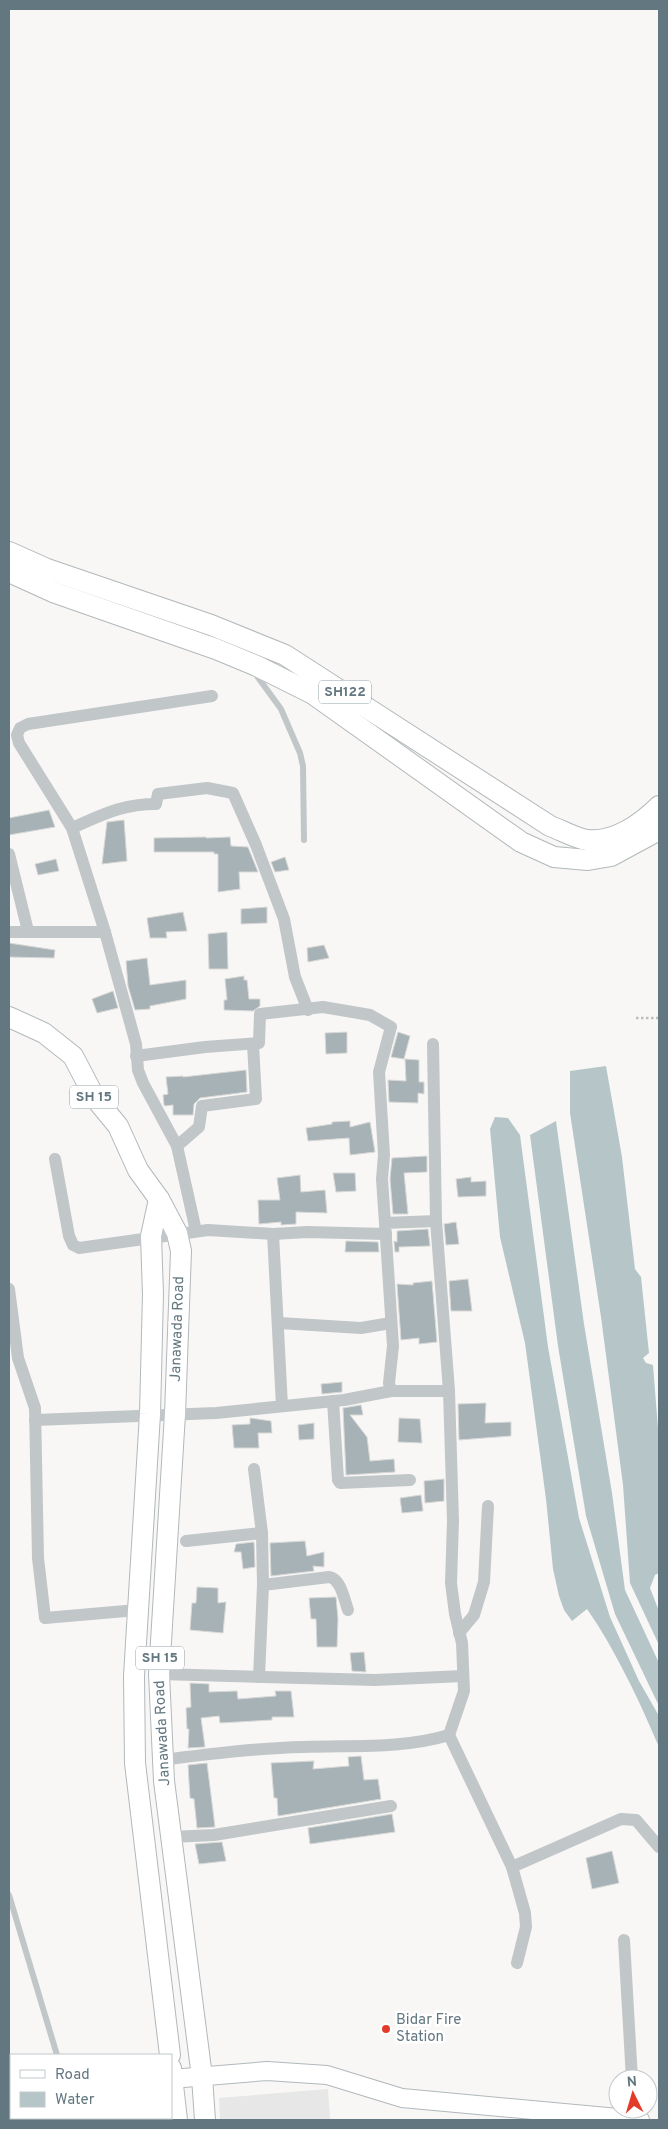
<svg xmlns="http://www.w3.org/2000/svg" width="668" height="2129" viewBox="0 0 668 2129" font-family="Overpass,sans-serif">
	<style>
		.built { fill: #e6e7e6 }
		.water { fill: #b6c6c8 }
		.building { fill: #a7b2b6; stroke: #d9d9d7 }
		.lines { fill: none; stroke-linecap: round; stroke-linejoin: round }
		.secondary-casing { stroke: #b1b8bc; stroke-width: 20 }
		.primary-casing { stroke: #b2b8bb; stroke-width: 22 }
		.path { stroke: #bbbec0; stroke-width: 2.5; stroke-dasharray: 2.5 2.5; stroke-linecap: butt }
		.lane { stroke: #c1c6c9; stroke-width: 6 }
		.street { stroke: #c1c6c9; stroke-width: 12 }
		.secondary { stroke: #fff; stroke-width: 18 }
		.primary { stroke: #fff; stroke-width: 20 }
		.poi-dot { fill: #e33b2a; stroke: #fff; stroke-width: 2 }
		.labels { text-anchor: middle; dominant-baseline: central; stroke-width: 5; stroke-linejoin: round; paint-order: stroke }
		.shield { fill: #fff; stroke: #92a0a6; stroke-width: 1 }
		.shield-label { font-size: 14px; font-weight: bold; fill: #637780 }
		.street-label { font-size: 15px; fill: #637780; stroke: #fff }
		.poi-label { font-size: 15px; fill: #637780; stroke: #fff; text-anchor: start }
	</style>
	<rect width="100%" height="100%" fill="#f8f7f5"/>
	<path class="built" d="M328 2089 330 2120H220L219 2098Z"/>
	<g class="water">
		<path d="M606 1066 622 1157 635 1269 641 1277 649 1353 643 1358 646 1363 653 1365 659 1441V1573L655 1575 650 1588 659 1611V1645L630 1583 623 1485 601 1317 570 1113V1071Z"/>
		<path d="M495 1117 508 1118 520 1135 548 1347 579 1518 610 1617 639 1681 659 1716V1747C640 1702 615 1649 587 1609L572 1621 564 1610 559 1596 553 1569 546 1499 525 1343 500 1237 490 1129Z"/>
		<path d="M556 1121 584 1324 612 1493 625 1590 659 1663V1706L615 1614 586 1516 558 1346 530 1135Z"/>
	</g>
	<g class="building">
		<path d="M49 810 55 827 9 835V818Z"/>
		<path d="M124 820 127 861 102 864 107 822Z"/>
		<path d="M206 837V838L230 837 231 846 248 847 258 872H239L240 889 218 892V854H214V852H154V838Z"/>
		<path d="M285 857 289 870 275 872 271 862Z"/>
		<path d="M56 859 59 871 38 875 35 864Z"/>
		<path d="M267 907V923L241 924V909Z"/>
		<path d="M183 912 187 931 166 932 167 938H150L147 918Z"/>
		<path d="M227 932 228 969H209L208 934Z"/>
		<path d="M9 943 55 950 54 958 9 957Z"/>
		<path d="M324 945 329 958 308 962 307 948Z"/>
		<path d="M147 958 150 985 186 980V999L150 1006V1009L135 1010 128 986 126 961Z"/>
		<path d="M244 976V980H247L249 999H260V1006L253 1011 224 1010V1000H227L225 979Z"/>
		<path d="M113 991 118 1008 97 1013 92 999Z"/>
		<path d="M347 1032V1053L326 1054 325 1033Z"/>
		<path d="M398 1032 410 1036 404 1059 391 1057Z"/>
		<path d="M405 1059 419 1060V1082H424V1094L418 1093V1103L389 1102 388 1080 406 1081Z"/>
		<path d="M246 1070 247 1092 200 1098 194 1104 193 1115H173V1105L165 1106 164 1105 163 1095 168 1094 166 1077 183 1076V1077Z"/>
		<path d="M350 1121V1127L370 1122 375 1152 350 1155 349 1138 308 1141 306 1128 332 1124V1122Z"/>
		<path d="M427 1156V1172L404 1173 408 1214H393L390 1179 392 1158Z"/>
		<path d="M333 1173H355L356 1191 336 1192Z"/>
		<path d="M300 1175 301 1192 325 1190 327 1213 296 1212V1224L281 1225V1222L259 1224 258 1200H280L277 1178Z"/>
		<path d="M471 1177V1182L486 1181V1196L458 1197 456 1179Z"/>
		<path d="M456 1222 459 1244 446 1245 444 1224Z"/>
		<path d="M428 1229 430 1246 399 1247V1252H395L394 1241 397 1242V1231Z"/>
		<path d="M346 1241 378 1242 379 1252H345Z"/>
		<path d="M468 1279 472 1311H451L449 1281Z"/>
		<path d="M432 1281 437 1342 419 1344V1338L401 1340 397 1284 413 1285V1283Z"/>
		<path d="M342 1382V1392L322 1394 321 1384Z"/>
		<path d="M486 1403 485 1423 511 1422V1436L459 1440 458 1404Z"/>
		<path d="M361 1405 363 1415H350L367 1437 370 1461 394 1459 395 1472 346 1475 343 1408Z"/>
		<path d="M250 1418 271 1421 272 1433H258L259 1448H234L232 1425 250 1424Z"/>
		<path d="M399 1418 420 1419 422 1443 398 1442Z"/>
		<path d="M314 1423V1439L299 1440 298 1425Z"/>
		<path d="M444 1479V1501L425 1503 424 1481Z"/>
		<path d="M421 1495 423 1511 402 1513 400 1498Z"/>
		<path d="M305 1541 307 1556 324 1552V1567L313 1566 314 1571 271 1576 270 1543Z"/>
		<path d="M254 1542 255 1567 243 1569 241 1552H234L236 1544Z"/>
		<path d="M197 1587 218 1588V1603L226 1602 223 1633 190 1630 192 1603H196Z"/>
		<path d="M336 1597 338 1619 337 1647H317L316 1619H311L309 1598Z"/>
		<path d="M364 1652 366 1672 352 1671 350 1653Z"/>
		<path d="M190 1683 209 1684V1692L237 1691 238 1699 276 1696 275 1691H291L294 1717H272V1720L220 1723 219 1716 201 1718 205 1747 188 1748 189 1729H187L186 1708 191 1707Z"/>
		<path d="M361 1756 364 1780 378 1779 381 1799 278 1816 277 1798H274L271 1763 314 1761 313 1769 349 1766 348 1757Z"/>
		<path d="M207 1763 215 1827 197 1828 194 1799 190 1798 188 1765Z"/>
		<path d="M392 1814 395 1832 310 1844 308 1828Z"/>
		<path d="M222 1842 226 1861 199 1864 195 1844Z"/>
		<path d="M612 1851 619 1883 592 1889 586 1858Z"/>
	</g>
	<g class="lines">
		<defs>
			<g id="secondary">
				<path d="M171 2079 267 2071 327 2075 402 2098 640 2120"/>
				<path d="M9 2094 11 2093"/>
			</g>
			<g id="primary">
				<path d="M9 552 47 569 211 625 285 655 550 826C561 830 575 838 587 840 614 843 641 824 659 806"/>
				<path d="M9 572 53 592 216 649 257 666 313 694 521 842 554 857 588 860 611 856 659 830"/>
				<path d="M9 1017 44 1033 73 1056 95 1098 118 1126 138 1170 159 1199 177 1233 181 1251 175 1414 159 1674 164 1781 202 2077 205 2120"/>
				<path d="M159 1199 151 1236 153 1294 150 1414 134 1676 135 1763 170 2055"/>
				<path d="M171 2068 177 2120"/>
			</g>
		</defs>
		<use href="#secondary" class="secondary-casing"/>
		<use href="#primary" class="primary-casing"/>
		<path class="path" d="M636 1018H659"/>
		<g class="lane">
			<path d="M254 672 281 709 300 753 303 766 304 840"/>
			<path d="M9 1895 57 2055"/>
		</g>
		<g class="street">
			<path d="M72 828C102 815 122 804 156 804L158 794 207 788 233 793 256 845 284 919 295 977 308 1010"/>
			<path d="M9 854 28 931"/>
			<path d="M9 932H105"/>
			<path d="M433 1044 436 1221 449 1391"/>
			<path d="M136 1056 205 1047 259 1043 260 1014 323 1007 370 1015 391 1027 379 1072 384 1155 382 1179 385 1223"/>
			<path d="M177 1146 199 1127 202 1106 256 1099 253 1044"/>
			<path d="M55 1159 69 1236 73 1245 79 1248 208 1230 273 1234 307 1232 386 1234"/>
			<path d="M196 1231 177 1146 143 1083 138 1070 136 1044 105 932 72 828 19 743 17 735 20 728 28 724 212 696"/>
			<path d="M273 1234 282 1406"/>
			<path d="M9 1289 18 1358 35 1408 38 1558 45 1618 137 1610"/>
			<path d="M279 1323 361 1328 391 1323"/>
			<path d="M391 1391H449L453 1521 451 1583 455 1614 462 1643 464 1691 449 1735"/>
			<path d="M333 1401 338 1480 340 1483 410 1480"/>
			<path d="M35 1420 216 1413 344 1400 391 1391 389 1383 393 1346 385 1223 436 1221"/>
			<path d="M254 1469 262 1533 263 1585 259 1677"/>
			<path d="M186 1541 262 1533"/>
			<path d="M263 1585 329 1577C341 1579 344 1599 348 1610"/>
			<path d="M459 1633 474 1615 484 1582 488 1506"/>
			<path d="M159 1674 375 1680 463 1676"/>
			<path d="M162 1760C209 1754 256 1748 304 1747 351 1745 403 1749 449 1735L512 1867 621 1819 636 1820 659 1847"/>
			<path d="M171 1837 214 1835 391 1806"/>
			<path d="M512 1867 525 1913 526 1927 517 1963"/>
			<path d="M624 1940 632 2079"/>
			<path d="M23 2118V2120"/>
		</g>
		<use href="#secondary" class="secondary"/>
		<use href="#primary" class="primary"/>
	</g>
	<circle class="poi-dot" cx="386" cy="2029" r="5"/>
	<g class="labels">
		<g class="shield">
			<rect x="319" y="680.5" width="52" height="23" rx="4"/>
			<rect x="70" y="1085.5" width="48" height="23" rx="4"/>
			<rect x="136" y="1646.5" width="48" height="23" rx="4"/>
		</g>
		<g class="shield-label">
			<text x="345" y="692">SH122</text>
			<text x="94" y="1097">SH 15</text>
			<text x="160" y="1658">SH 15</text>
		</g>
		<g class="street-label">
			<text transform="translate(178 1329) rotate(-88)">Janawada Road</text>
			<text transform="translate(163 1733) rotate(-93)">Janawada Road</text>
		</g>
		<g class="poi-label">
			<text x="396" y="2020">Bidar Fire<tspan x="396" dy="17">Station</tspan></text>
		</g>
	</g>
	<rect width="668" height="2129" fill="none" stroke="#637780" stroke-width="20"/>
	<rect x="10" y="2054" width="162" height="65" fill="#ffffff" stroke="#c1c9cc"/>
	<rect x="20" y="2070" width="25" height="8" fill="#ffffff" stroke="#c1c9cc"/>
	<text x="55" y="2079" font-size="15" fill="#637780">Road</text>
	<rect x="20" y="2092" width="25" height="15" fill="#b6c6c8" stroke="#c1c9cc"/>
	<text x="55" y="2104" font-size="15" fill="#637780">Water</text>
	<g transform="translate(633 2094) rotate(355)"><circle r="24" fill="#ffffff" stroke="#c1c9cc"/>
	<path d="M0-4L9 19L0 12L-9 19Z" fill="#e33b2a"/>
	<text y="-8" font-size="14" font-weight="bold" text-anchor="middle" fill="#637780">N</text>
	</g>
</svg>
